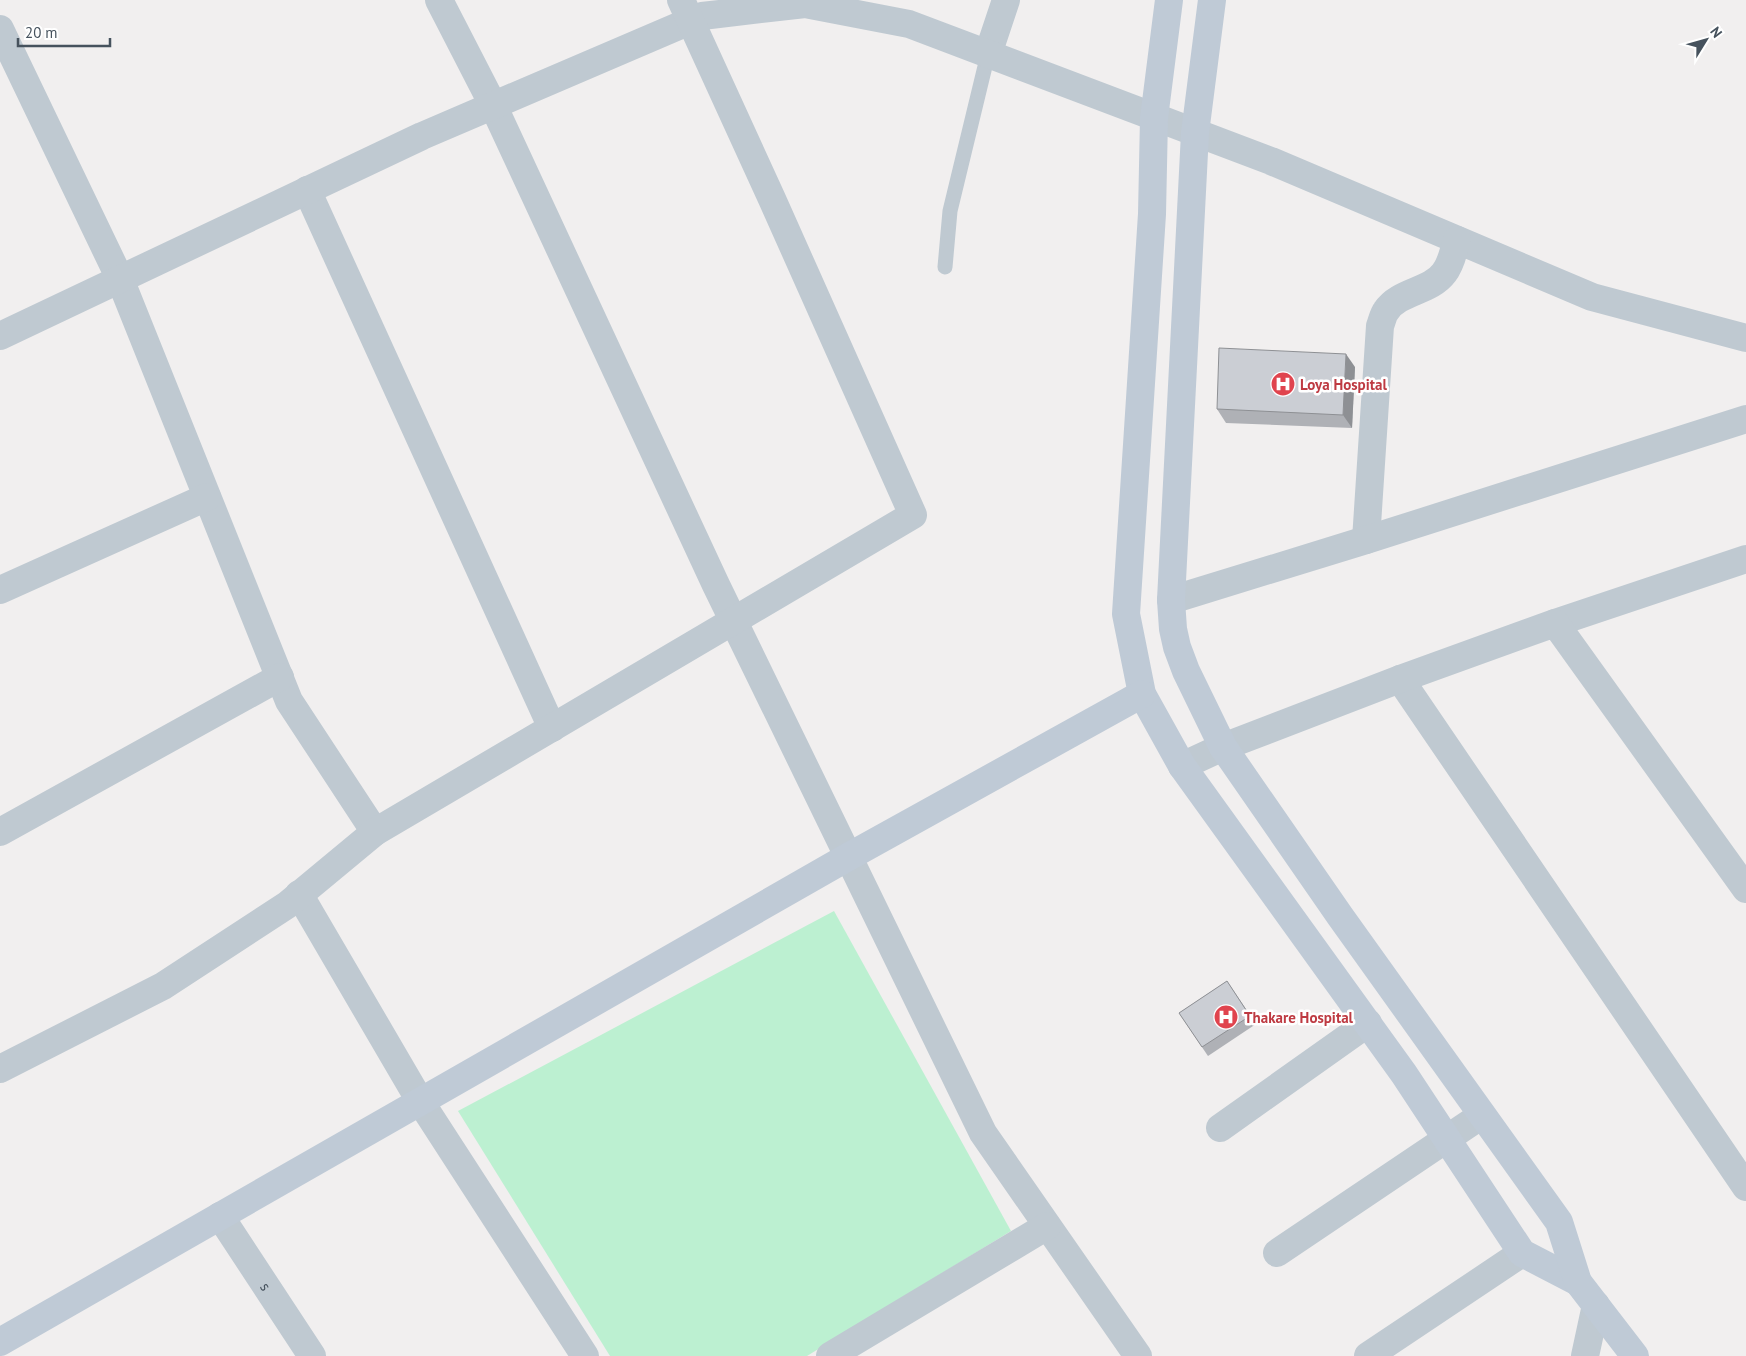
<svg xmlns="http://www.w3.org/2000/svg" width="1746" height="1356" viewBox="0 0 1746 1356" font-family="'PT Sans',sans-serif">
	<style>
		.green { fill: #bcf0d1 }
		.lines { fill: none; stroke-linecap: round; stroke-linejoin: round }
		.lane { stroke: #bfc9d1; stroke-width: 15 }
		.street { stroke: #bfc9d1; stroke-width: 28 }
		.secondary { stroke: #bfcad6; stroke-width: 28 }
		.wall { fill: #afb1b6 }
		.shaded-wall { fill: #8e9094 }
		.building { fill: #cbced4; stroke: #8e9094 }
		.labels { text-anchor: middle; dominant-baseline: central; stroke-width: 5; stroke-linejoin: round; paint-order: stroke }
		.health-label { font-size: 15px; font-weight: bold; fill: #be3a42; stroke: #fff; text-anchor: start }
		.street-label { font-size: 15px; fill: #46525d; stroke: #fff }
	</style>
	<rect width="100%" height="100%" fill="#f1efef"/>
	<path class="green" d="M834 911 1011 1231 807 1356H610L458 1111Z"/>
	<g class="lines">
		<path class="lane" d="M945 267 950 211 988 54"/>
		<g class="street">
			<path d="M439 0 493 105 716 585 983 1133 1138 1356"/>
			<path d="M0 29 120 279 289 701 375 832"/>
			<path d="M988 54 1006 0"/>
			<path d="M307 190 552 728"/>
			<path d="M0 336 422 136 702 16 805 4 909 24 1271 161 1592 297 1746 338"/>
			<path d="M1366 540 1380 326C1382 321 1383 315 1386 311 1399 291 1430 292 1444 273 1452 263 1453 251 1457 240"/>
			<path d="M0 590 207 497"/>
			<path d="M1171 600 1366 540 1746 419"/>
			<path d="M1555 623 1746 559"/>
			<path d="M1400 679 1746 1187"/>
			<path d="M1182 766 1223 747 1400 679 1555 623 1746 889"/>
			<path d="M0 832 280 677"/>
			<path d="M299 894 420 1101 585 1356"/>
			<path d="M0 1069 163 986 287 905 375 832 913 515 772 199 681 0"/>
			<path d="M1220 1128 1368 1023"/>
			<path id="s1" d="M220 1216 312 1356"/>
			<path d="M1277 1253 1482 1115"/>
			<path d="M830 1356 1047 1226"/>
			<path d="M1368 1356 1522 1253"/>
			<path d="M1585 1356 1596 1305"/>
		</g>
		<g class="secondary">
			<path d="M1169 0 1154 118 1152 214 1126 614 1142 694 1182 766 1404 1074 1522 1253 1578 1282"/>
			<path d="M1212 0 1195 133 1171 600 1173 629 1177 647 1186 671 1223 747 1340 916 1559 1222 1578 1282 1635 1356"/>
			<path d="M0 1342 848 857 1142 694"/>
		</g>
	</g>
	<g class="wall">
		<path d="M1355 367 1352 428 1226 423 1217 409Z"/>
		<path d="M1227 981 1256 1024 1208 1056 1179 1013Z"/>
	</g>
	<path class="shaded-wall" d="M1346 354 1355 367 1352 428 1343 415Z"/>
	<g class="building">
		<path d="M1219 348 1346 354 1343 415 1217 409Z"/>
		<path d="M1227 981 1250 1016 1202 1047 1179 1013Z"/>
	</g>
	<defs>
		<symbol id="hospital-disc" viewBox="-11 -11 22 22"><circle r="9.5" fill="#e0444e" stroke="#fff"/><path d="M-5-5h3v3.5h4V-5h3V5h-3V1.5h-4V5h-3Z" fill="#fff"/></symbol>
	</defs>
	<g fill-rule="evenodd">
		<use href="#hospital-disc" x="1269" y="370" width="28" height="28"/>
		<use href="#hospital-disc" x="1212" y="1003" width="28" height="28"/>
	</g>
	<g class="labels">
		<g class="health-label">
			<text x="1300" y="384">Loya Hospital</text>
			<text x="1244" y="1017">Thakare Hospital</text>
		</g>
		<g class="street-label">
			<text stroke="none"><textPath href="#s1" startOffset="84">s</textPath></text>
		</g>
	</g>
	<g transform="translate(1706 40) rotate(53)" stroke="#ffffff" stroke-width="4" paint-order="stroke">
	<path d="M0-4L9 19L0 12L-9 19Z" fill="#46525d"/>
	<text y="-8" font-size="14" font-weight="bold" text-anchor="middle" fill="#46525d">N</text>
	</g>
	<path d="M18 38v8h92v-8" fill="none" stroke="#46525d" stroke-width="2.5"/>
	<text x="25" y="38" font-size="15" fill="#46525d" stroke="#ffffff" stroke-width="4" paint-order="stroke">20 m</text>
</svg>
